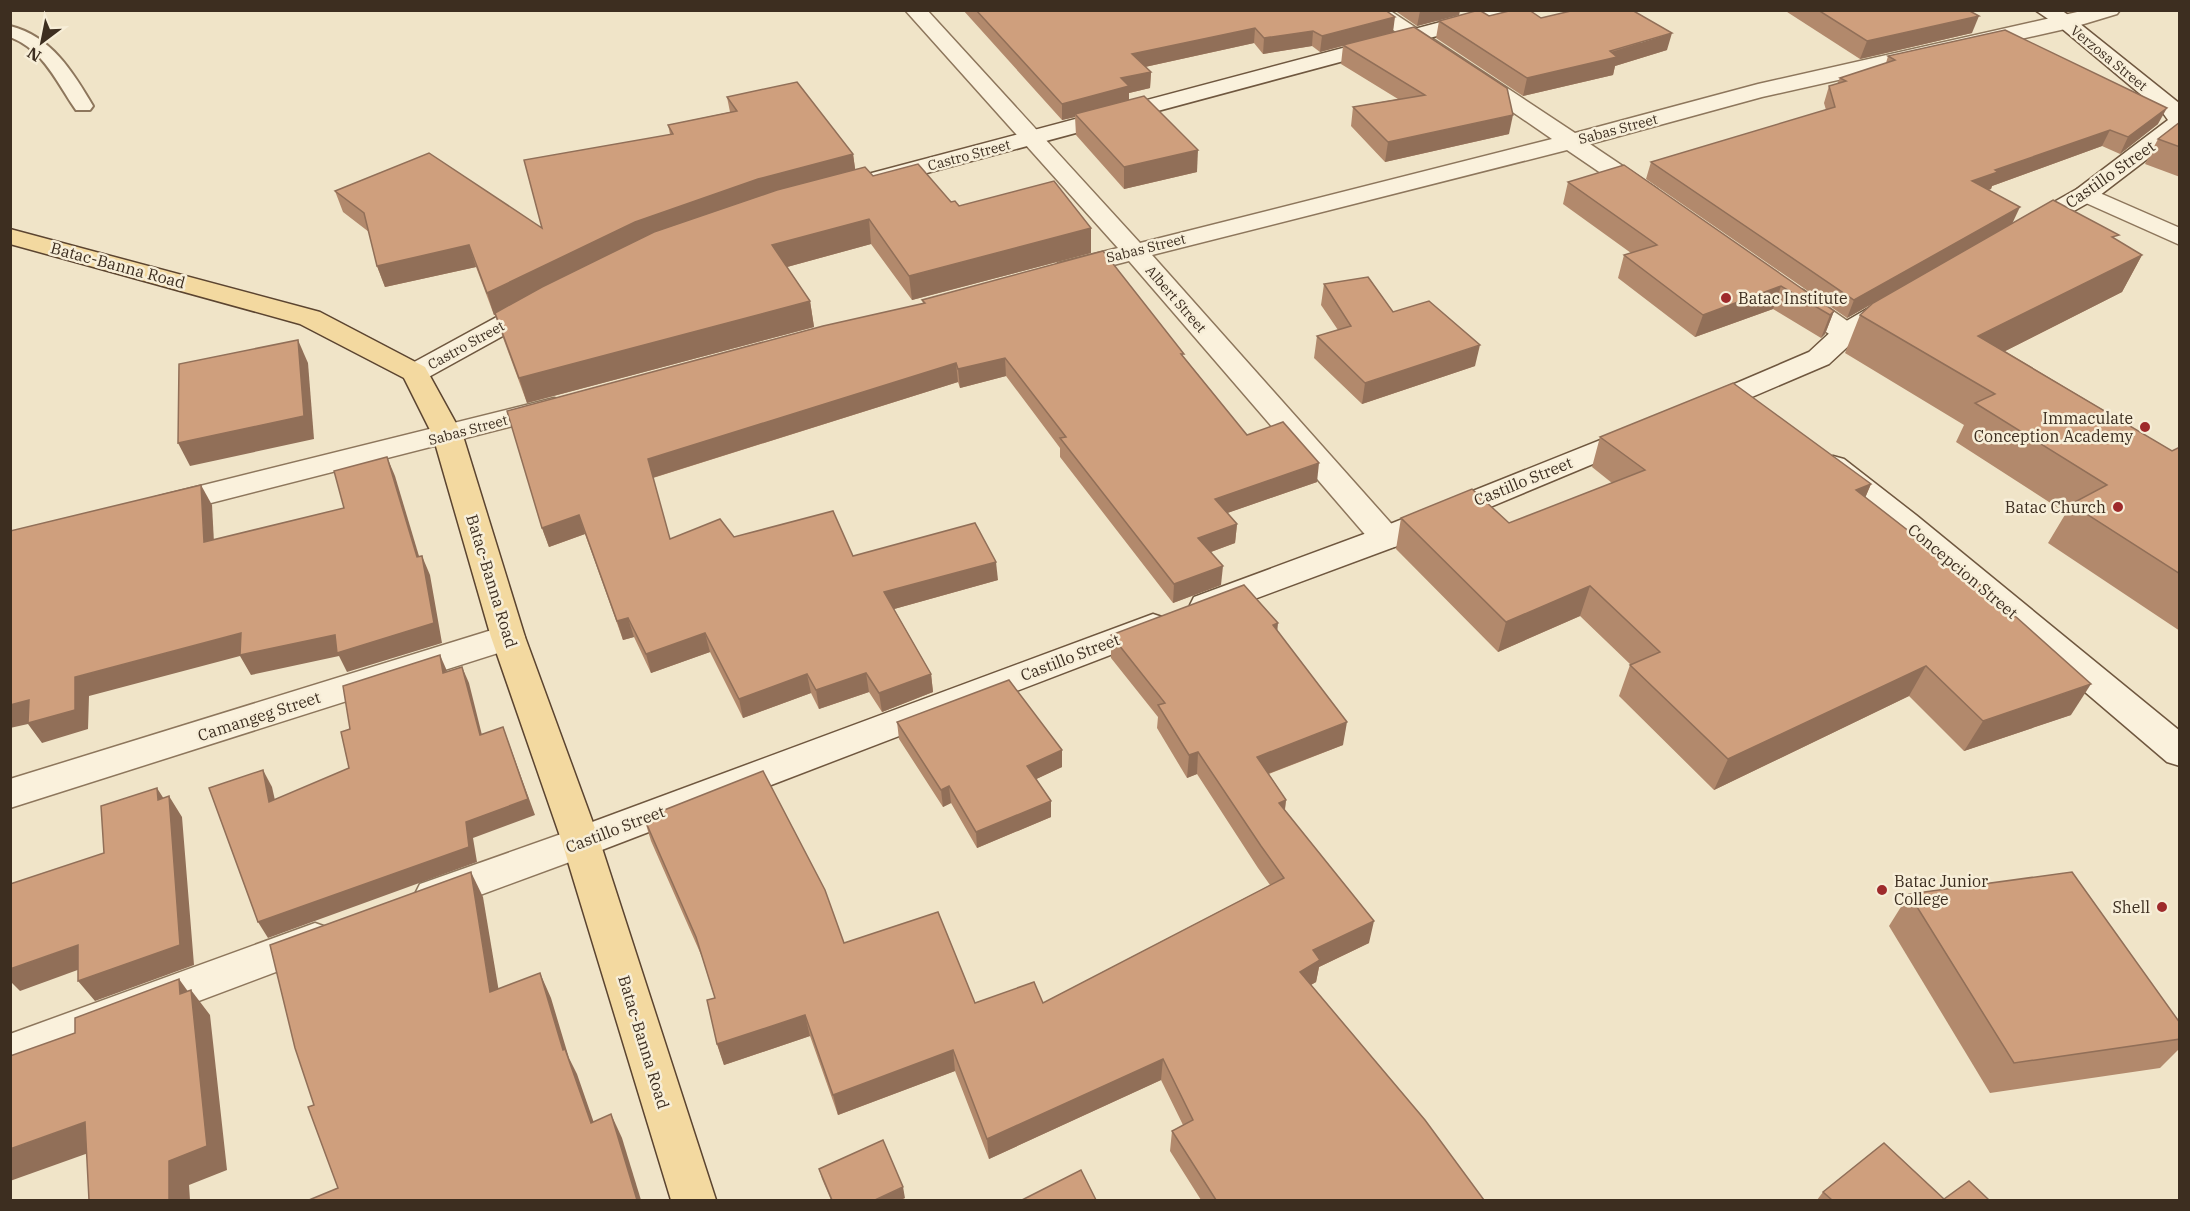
<svg xmlns="http://www.w3.org/2000/svg" width="2190" height="1211" viewBox="0 0 2190 1211" font-family="'IBM Plex Serif',serif">
	<style>
		.lines { fill: none; stroke-linecap: round; stroke-linejoin: round }
		.lane-casing { stroke: #8d765c; stroke-width: 4 }
		.street-casing { stroke: #8d765c; stroke-width: 3 }
		.secondary-casing { stroke: #6f573f; stroke-width: 3 }
		.primary-casing { stroke: #5b4430; stroke-width: 3 }
		.lane { fill: #faf1dc; fill-rule: evenodd }
		.street { fill: #faf1dc; fill-rule: evenodd }
		.secondary { fill: #faf1dc; fill-rule: evenodd }
		.primary { fill: #f3d9a0; fill-rule: evenodd }
		.wall { fill: #b2896c }
		.shaded-wall { fill: #916f58 }
		.building { fill: #cf9f7d; stroke: #916f58; stroke-width: 1.5 }
		.poi-dot { fill: #9e2a2b; stroke: #f7eed8; stroke-width: 2 }
		.labels { text-anchor: middle; dominant-baseline: central; stroke-width: 5; stroke-linejoin: round; paint-order: stroke }
		.far-street-label { font-size: 14px; fill: #3d2e20; stroke: #f7eed8 }
		.street-label { font-size: 16px; fill: #3d2e20; stroke: #f7eed8 }
		.poi-label { font-size: 16px; fill: #3d2e20; stroke: #f7eed8; text-anchor: end }
	</style>
	<rect width="100%" height="100%" fill="#f0e4c8"/>
	<g class="lines">
		<defs>
			<path id="lane" d="M10 26C51 36 73 72 93 106L90 110H76C57 83 44 50 10 37Z"/>
			<g id="street">
				<path d="M905 10H927L1140 243 1552 139 1364 10H1389L1575 133 1758 84 2086 10H2120L2117 14 2074 27 1762 97 1590 144 1657 189 1660 194 1657 199 1648 201 1639 199 1567 150 1152 255 1397 530 1402 538 1397 546 1386 549 1375 546 1129 261 1067 277 1058 275 1054 269 1058 263 1118 248Z"/>
				<path d="M2086 187 2180 228V245L2077 199 2074 194 2077 189Z"/>
				<path d="M1794 288 1803 290 1856 327 1860 333 1856 339 1846 341 1836 339 1785 302 1781 296 1785 290Z"/>
				<path d="M554 398 564 401 568 407 564 413 164 515 153 512 149 505 153 498 164 495Z"/>
				<path d="M508 625 520 628 525 637 520 646 10 808V779Z"/>
				<path d="M581 827 594 831 600 842 594 853 434 912 420 908 414 896 420 884Z"/>
				<path d="M315 923 329 928 335 940 329 952 10 1072V1034Z"/>
			</g>
			<g id="secondary">
				<path d="M1486 10H1522L1519 14 886 184 877 186 868 184 865 179 868 174Z"/>
				<path d="M2035 10H2061L2074 19 2179 103 2180 134 2095 199 2035 233 2026 236 2017 233 2013 228 2017 223 2077 189 2168 120 2163 113 2060 27Z"/>
				<path d="M1893 297 1902 299 1906 305 1902 311 1856 339 1829 364 1712 414 1702 417 1692 414 1688 408 1692 402 1809 352 1836 327 1884 299Z"/>
				<path d="M537 298 546 300 550 306 546 312 425 379 415 382 405 379 401 373 405 367 528 300Z"/>
				<path d="M1638 425 1648 427 1653 434 1648 441 1397 546 1206 617 1194 613 1190 605 1194 597 1375 530Z"/>
				<path d="M1833 456 1844 459 1916 515 2180 731V766L2167 762 1894 529 1822 473 1818 466 1822 459Z"/>
				<path d="M1153 614 1165 618 1170 626 1165 634 594 853 581 857 568 853 562 842 568 831Z"/>
			</g>
			<path id="primary" d="M10 229 320 312 425 367 463 436 525 637 600 842 716 1200H671L562 842 491 637 433 436 404 378 300 324 10 244Z"/>
		</defs>
		<use href="#lane" class="lane-casing"/>
		<use href="#street" class="street-casing"/>
		<use href="#secondary" class="secondary-casing"/>
		<use href="#primary" class="primary-casing"/>
		<use href="#lane" class="lane"/>
		<use href="#street" class="street"/>
		<use href="#secondary" class="secondary"/>
		<use href="#primary" class="primary"/>
	</g>
	<g class="wall">
		<path d="M963 10H1385L1393 32 1509 134 1385 162 1351 126 1353 107 1398 99 1341 64 1343 46 1320 52 1312 46 1263 54 1254 43 1145 67 1151 72 1150 88 1129 93V100L1197 172 1124 189 1076 135 1075 117 1062 120Z"/>
		<path d="M1394 10H1460L1459 15 1417 26Z"/>
		<path d="M1784 10H1968L1972 33 1860 59Z"/>
		<path d="M1489 16 1541 18 1667 50 1615 66 1613 75 1523 96 1436 38 1439 21Z"/>
		<path d="M1888 56 2158 124 2120 154 2102 146 1992 186 1991 189 1988 190 2012 223 2117 240 2142 255 2122 292 2005 351 2172 451 2180 447V631L2048 543 2066 513 1956 442 1964 425 1845 353 1860 315 1872 304 1847 318 1646 179 1651 162 1826 110 1824 103 1829 86 1837 84 1840 78 1886 63Z"/>
		<path d="M727 97 853 154 855 169 873 176 951 202 959 206 1091 228V253L912 300 871 244 787 267 810 301 814 327 527 403 503 338 495 315H494L476 267 385 287 377 266 369 232 343 212 335 191 542 228 670 134 668 125 730 112Z"/>
		<path d="M2180 122V177L2145 164 2158 139Z"/>
		<path d="M1568 182 1834 311 1825 334 1821 338 1773 309 1695 337 1618 278 1624 255 1631 253 1563 204Z"/>
		<path d="M1324 284 1393 312 1475 366 1362 404 1314 358 1317 336 1338 330 1321 305Z"/>
		<path d="M922 300 1184 357 1247 435 1317 482 1227 513 1237 524 1235 543 1211 552 1221 585 1173 603 1060 457V448L1006 376 960 388 958 382 653 478 670 539 734 537 998 580 894 609 931 674 933 692 882 712 869 692 819 709 811 693 743 718 710 652 651 673 634 637 623 640 585 534 549 547 542 528 923 303Z"/>
		<path d="M1600 437 1871 484 1865 498 2071 715 1964 751 1909 696 1714 790 1619 696 1630 665H1631L1580 616 1498 652 1396 549 1401 518 1509 523 1612 483 1592 467Z"/>
		<path d="M1277 630 1343 745 1269 774 1286 800 1285 810 1369 943 1319 967 1316 982 1311 985 1484 1200H1201L1170 1151 1172 1131 1183 1125 1161 1080 989 1159 955 1071 838 1115 810 1036 724 1065 717 1044 715 998 702 957 651 841 644 818 844 943 975 1003H1043L1270 885 1258 868 1197 774 1187 778 1157 728 1158 717 1111 658V635Z"/>
		<path d="M897 722 1062 750V767L1036 779 1051 801V817L977 848 951 803 943 807 899 739Z"/>
		<path d="M1909 894 2180 1023V1048L2160 1068 1990 1093 1889 926Z"/>
		<path d="M819 1169 905 1198 900 1200H831L822 1179Z"/>
		<path d="M1823 1192 1944 1199 1989 1200H1817Z"/>
	</g>
	<g class="shaded-wall">
		<path d="M1460 10 1459 15 1417 26 1420 11Z"/>
		<path d="M1979 16 1972 33 1860 59 1867 41Z"/>
		<path d="M1395 17 1393 32 1320 52 1322 36Z"/>
		<path d="M1255 28 1254 43 1131 70 1132 54Z"/>
		<path d="M1313 31 1312 46 1263 54 1264 38Z"/>
		<path d="M1672 33 1667 50 1615 66 1613 75 1523 96 1527 78Z"/>
		<path d="M1151 72 1150 88 1129 93V102L1075 114V117L1062 120V104L1121 78Z"/>
		<path d="M2167 108 2158 124 2120 154 2128 137Z"/>
		<path d="M1513 115 1509 134 1385 162 1388 142Z"/>
		<path d="M2110 130 2102 146 1992 186 1991 189 1965 198 1972 181 1995 170Z"/>
		<path d="M1198 150 1197 172 1124 189V167Z"/>
		<path d="M853 154 856 175 640 243 494 315 487 293 635 222 758 179Z"/>
		<path d="M2020 207 2012 224 1847 318 1854 300Z"/>
		<path d="M869 219 871 244 776 270 772 245Z"/>
		<path d="M1091 228V253L912 300 909 276Z"/>
		<path d="M469 245 476 267 385 287 377 266Z"/>
		<path d="M2142 255 2122 292 1960 374 1978 336Z"/>
		<path d="M1781 286 1773 309 1695 337 1703 315Z"/>
		<path d="M810 301 814 327 527 403 519 378Z"/>
		<path d="M1834 311 1825 334 1821 338 1830 315Z"/>
		<path d="M298 340 308 363 314 439 190 466 178 443Z"/>
		<path d="M1480 345 1475 366 1362 404 1365 383Z"/>
		<path d="M1005 358 1006 376 960 388 958 369Z"/>
		<path d="M956 363 958 382 652 478 648 459Z"/>
		<path d="M387 457 395 476 425 576 417 557Z"/>
		<path d="M1319 463 1317 482 1213 518 1215 499Z"/>
		<path d="M1871 484 1858 514 1856 490Z"/>
		<path d="M201 485 212 505 215 561 204 542Z"/>
		<path d="M579 515 585 534 549 547 542 528Z"/>
		<path d="M1237 524 1235 543 1197 557 1198 538Z"/>
		<path d="M422 556 430 575 442 643 347 672 339 656 251 675 240 656 89 696 88 729 42 743 28 724 10 728V705L75 677 241 633Z"/>
		<path d="M996 562 998 580 887 611 884 592Z"/>
		<path d="M1223 566 1221 585 1173 603 1174 584Z"/>
		<path d="M1590 586 1580 616 1498 652 1506 622Z"/>
		<path d="M628 618 634 637 623 640 617 621Z"/>
		<path d="M1278 623 1276 646 1273 625Z"/>
		<path d="M705 633 710 652 651 673 646 654Z"/>
		<path d="M440 655 447 671 443 673Z"/>
		<path d="M1926 666 1909 696 1714 790 1728 759Z"/>
		<path d="M462 667 469 683 486 751 480 735Z"/>
		<path d="M866 673 869 692 819 709 816 690Z"/>
		<path d="M807 674 811 693 743 718 739 699Z"/>
		<path d="M931 674 933 692 882 712 879 693Z"/>
		<path d="M2091 684 2071 715 1964 751 1983 721Z"/>
		<path d="M1347 722 1343 745 1254 779 1257 757Z"/>
		<path d="M503 727 535 815 473 838 477 862 268 938 258 922 466 822Z"/>
		<path d="M1062 750V767L1028 783 1027 766Z"/>
		<path d="M1198 752 1197 774 1187 778 1189 755Z"/>
		<path d="M263 770 272 787 279 818 269 802Z"/>
		<path d="M949 786 951 803 943 807 941 790Z"/>
		<path d="M157 788 169 807V796L182 817 194 965 95 1001 78 981 158 800Z"/>
		<path d="M1286 800 1283 822 1279 803Z"/>
		<path d="M1051 801V817L977 848 976 832Z"/>
		<path d="M471 872 483 897 503 1016 490 992Z"/>
		<path d="M1374 921 1369 943 1319 967 1316 982 1296 993 1300 972 1313 950Z"/>
		<path d="M78 945 94 964 20 991 10 981V969Z"/>
		<path d="M540 973 551 998 569 1058 577 1074 602 1146 591 1123 563 1050Z"/>
		<path d="M179 979 192 997 191 990 210 1015 227 1170 189 1185 190 1200H169V1161L180 994Z"/>
		<path d="M805 1015 810 1036 724 1065 717 1044Z"/>
		<path d="M953 1050 955 1071 838 1115 833 1095Z"/>
		<path d="M1163 1059 1161 1080 989 1159 987 1139Z"/>
		<path d="M611 1114 622 1138 641 1200H637Z"/>
		<path d="M85 1122 108 1146 10 1181V1149Z"/>
		<path d="M903 1187 905 1198 900 1200H875Z"/>
	</g>
	<g class="building">
		<path d="M976 10H1385L1395 17 1322 36 1313 31 1264 38 1255 28 1132 54 1151 72 1121 78 1129 86 1062 104Z"/>
		<path d="M1479 10 1489 16 1513 10H1529L1541 18 1575 10H1632L1672 33 1610 51 1617 57 1527 78 1439 21Z"/>
		<path d="M1818 10H1968L1979 16 1867 41Z"/>
		<path d="M1414 27 1507 88 1513 115 1388 142 1353 107 1425 95 1343 45Z"/>
		<path d="M2005 30 2167 108 2128 137 2110 130 1995 170 1998 172 1972 181 2020 207 1854 300 1651 162 1835 107 1829 86 1846 81 1840 78 1895 60 1888 56Z"/>
		<path d="M797 82 853 154 758 179 635 222 487 293 469 245 377 266 364 213 335 191 429 153 542 228 524 160 673 134 668 125 737 111 727 97Z"/>
		<path d="M1144 96 1198 150 1124 167 1075 114Z"/>
		<path d="M2180 122V147L2158 139Z"/>
		<path d="M918 164 951 202 955 201 959 206 1054 181 1091 228 909 276 869 219 772 245 810 301 519 378 495 313 542 287 654 232 777 190 865 167 873 176Z"/>
		<path d="M1624 165 1834 311 1830 315 1781 286 1703 315 1624 255 1657 245 1568 182Z"/>
		<path d="M2053 200 2119 235 2112 237 2142 255 1978 336 2172 451 2180 447V574L2071 504 2107 485 1975 403 1995 394 1860 315 1873 303Z"/>
		<path d="M1103 251 1184 354H1181L1247 435 1283 422 1319 463 1215 499 1237 524 1198 538 1223 566 1174 584 1060 438 1066 437 1005 358 958 369 956 363 648 459 670 539 720 519 734 537 833 511 853 556 975 523 996 562 884 592 931 674 879 693 866 673 816 690 807 674 739 699 705 633 646 654 628 618 617 621 579 515 542 528 507 411 823 326 925 303 922 300Z"/>
		<path d="M1368 277 1393 312 1429 301 1480 345 1365 383 1317 336 1351 326 1324 284Z"/>
		<path d="M298 340 304 416 178 443 179 364Z"/>
		<path d="M1733 383 1871 484 1856 490 1964 574 1967 573 2091 684 1983 721 1926 666 1728 759 1630 665 1660 652 1590 586 1506 622 1401 518 1472 489 1509 523 1645 470 1600 437Z"/>
		<path d="M387 457 417 557 422 556 434 623 337 653 335 635 240 655 241 633 75 677V710L28 723 29 700 10 705V531L201 485 204 542 344 508 334 471Z"/>
		<path d="M1244 585 1278 623 1273 625 1347 722 1257 757 1286 800 1279 803 1374 921 1313 950 1320 960 1300 972 1425 1120 1484 1200H1216L1172 1131 1193 1120 1163 1059 987 1139 953 1050 833 1095 805 1015 717 1044 707 1000 715 998 696 937 644 818 763 771 825 890 844 943 938 912 975 1003 1034 982 1043 1003 1284 878 1261 846 1198 752 1189 755 1158 705 1165 703 1111 635Z"/>
		<path d="M440 655 443 673 462 667 480 735 503 727 528 799 466 822 469 847 258 922 209 788 263 770 269 802 349 768 341 732 350 729 343 686Z"/>
		<path d="M1009 680 1062 750 1027 766 1051 801 976 832 949 786 941 790 897 722Z"/>
		<path d="M157 788 158 800 169 796 180 945 78 981V945L10 969V884L104 853 101 806Z"/>
		<path d="M471 872 490 992 540 973 563 1050 565 1049 591 1123 611 1114 637 1200H309L338 1188 308 1107 314 1105 295 1048 270 945Z"/>
		<path d="M2072 872 2180 1023V1039L2014 1063 1909 894Z"/>
		<path d="M179 979 180 994 191 990 207 1146 169 1161V1200H89L85 1122 10 1149V1056L75 1033V1018Z"/>
		<path d="M883 1140 903 1187 875 1200H832L819 1169Z"/>
		<path d="M1884 1143 1944 1199 1969 1181 1989 1200H1832L1823 1192Z"/>
		<path d="M1081 1170 1096 1200H1022Z"/>
	</g>
	<g class="poi-dot">
		<circle cx="1726" cy="298" r="6"/>
		<circle cx="2145" cy="427" r="6"/>
		<circle cx="2118" cy="507" r="6"/>
		<circle cx="1882" cy="890" r="6"/>
		<circle cx="2162" cy="907" r="6"/>
	</g>
	<g class="labels">
		<g class="far-street-label">
			<text transform="translate(2109 58) rotate(39)">Verzosa Street</text>
			<text transform="translate(1618 129) rotate(-15)">Sabas Street</text>
			<text transform="translate(969 155) rotate(-15)">Castro Street</text>
			<text transform="translate(1146 248) rotate(-14)">Sabas Street</text>
			<text transform="translate(1176 299) rotate(49)">Albert Street</text>
			<text transform="translate(466 345) rotate(-29)">Castro Street</text>
			<text transform="translate(468 430) rotate(-15)">Sabas Street</text>
		</g>
		<g class="street-label">
			<text transform="translate(2110 174) rotate(-35)">Castillo Street</text>
			<text transform="translate(118 265) rotate(15)">Batac-Banna Road</text>
			<text transform="translate(1523 481) rotate(-22)">Castillo Street</text>
			<text transform="translate(1963 571) rotate(40)">Concepcion Street</text>
			<text transform="translate(492 581) rotate(73)">Batac-Banna Road</text>
			<text transform="translate(1070 657) rotate(-21)">Castillo Street</text>
			<text transform="translate(259 716) rotate(-18)">Camangeg Street</text>
			<text transform="translate(615 829) rotate(-21)">Castillo Street</text>
			<text transform="translate(644 1042) rotate(73)">Batac-Banna Road</text>
		</g>
		<g class="poi-label">
			<text x="1738" y="298" text-anchor="start">Batac Institute</text>
			<text x="2133" y="418">Immaculate<tspan x="2133" dy="18">Conception Academy</tspan></text>
			<text x="2106" y="507">Batac Church</text>
			<text x="1894" y="881" text-anchor="start">Batac Junior<tspan x="1894" dy="18">College</tspan></text>
			<text x="2150" y="907">Shell</text>
		</g>
	</g>
	<rect width="2190" height="1211" fill="none" stroke="#3d2e20" stroke-width="24"/>
	<g transform="translate(42 42) rotate(212)" stroke="#f7eed8" stroke-width="4.5" paint-order="stroke">
	<path d="M0-4.5L10 22L0 15L-10 22Z" fill="#3d2e20"/>
	<text y="-9" font-size="16" font-weight="bold" text-anchor="middle" fill="#3d2e20">N</text>
	</g>
</svg>
